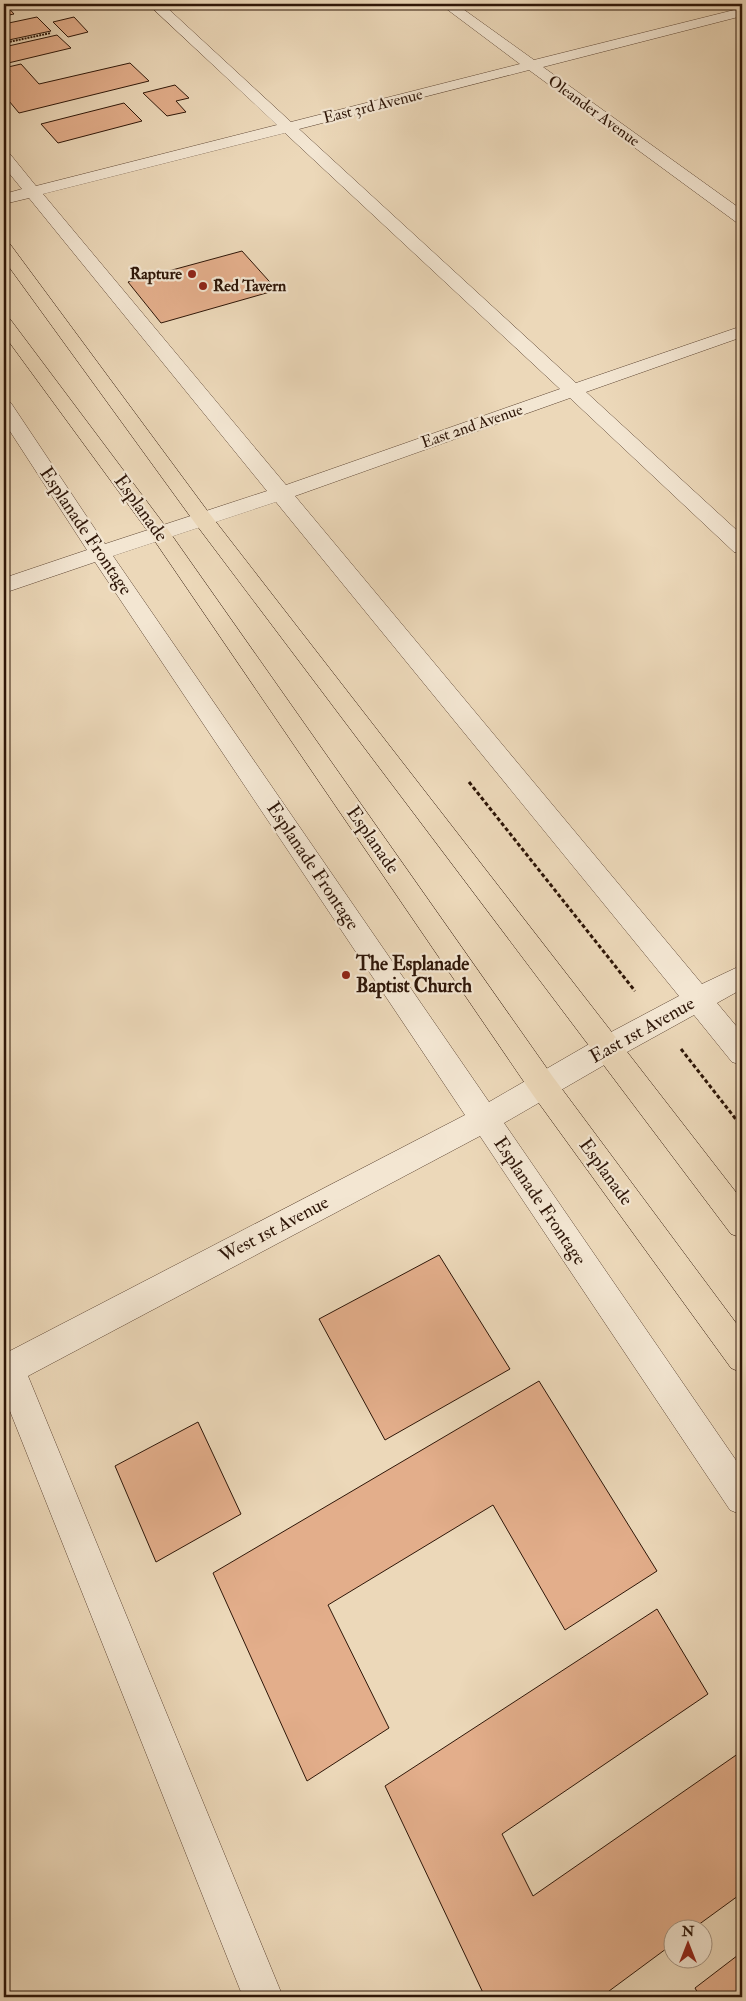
<svg xmlns="http://www.w3.org/2000/svg" width="746" height="2001" viewBox="0 0 746 2001" font-family="'IM FELL Double Pica',serif">
	<style>
		.building { fill: #e3ae8b; stroke: #2e1608 }
		.lines { fill: none; stroke-linecap: round; stroke-linejoin: round }
		.minor-casing { stroke: #5e4634; stroke-width: 1 }
		.major-casing { stroke: #2e1608; stroke-width: 1 }
		.path-far1 { stroke: #2e1608; stroke-width: 2; stroke-dasharray: 2 1; stroke-linecap: butt }
		.path { stroke: #2e1608; stroke-width: 3; stroke-dasharray: 4 2.5; stroke-linecap: butt }
		.minor { fill: #f3e6d2; fill-rule: evenodd }
		.major { fill: #ecd8b9; fill-rule: evenodd }
		.poi-dot { fill: #8f2418; stroke: #f3e6d2; stroke-width: 2 }
		.labels { text-anchor: middle; dominant-baseline: central; stroke-width: 4.5; stroke-linejoin: round; paint-order: stroke }
		.far-street-label { font-size: 16px; fill: #2e1608; stroke: #f3e6d2 }
		.far-poi-label { font-size: 16px; font-weight: bold; fill: #2e1608; stroke: #f3e6d2; text-anchor: end }
		.street-label { font-size: 19px; fill: #2e1608; stroke: #f3e6d2 }
		.poi-label { font-size: 19px; font-weight: bold; fill: #2e1608; stroke: #f3e6d2; text-anchor: start }
	</style>
	<rect width="100%" height="100%" fill="#ecd8b9"/>
	<filter id="stains"><feTurbulence type="fractalNoise" baseFrequency=".004" numOctaves="4"/><feColorMatrix values="0 0 0 0 .2 0 0 0 0 .09 0 0 0 0 .02 0 0 0 .5 -.17"/></filter>
	<radialGradient id="worn" r=".72"><stop offset=".6" stop-color="#630" stop-opacity="0"/><stop offset="1" stop-color="#630" stop-opacity=".3"/></radialGradient>
	<g class="building">
		<path d="M4 4H5L14 14 4 16Z"/>
		<path d="M37 17 51 31 4 41V24Z"/>
		<path d="M74 17 88 32 68 37 53 22Z"/>
		<path d="M57 35 71 48 4 64V47Z"/>
		<path d="M130 63 149 81 19 113 4 95V68L21 64 39 84Z"/>
		<path d="M175 85 189 98 176 101 186 112 167 116 143 93Z"/>
		<path d="M124 103 142 121 58 143 41 124Z"/>
		<path d="M242 251 277 290 161 323 128 282Z"/>
		<path d="M439 1255 510 1369 385 1440 319 1319Z"/>
		<path d="M539 1381 657 1571 565 1630 493 1505 328 1605 389 1728 307 1781 213 1573Z"/>
		<path d="M198 1422 241 1514 156 1562 115 1466Z"/>
		<path d="M657 1609 708 1694 502 1834 533 1896 742 1751V1893L694 1928H674V1943L601 1997H485L385 1786Z"/>
		<path d="M742 1952V1997H700L695 1988Z"/>
	</g>
	<g class="lines">
		<defs>
			<path id="minor" d="M148 4H163L291 122 520 64 440 4H456L534 60 742 8V16L543 67 742 210V223L736 222 529 70 299 129 576 383 742 326V337L586 392 742 535V554L734 552 570 398 295 496 702 984 742 965V989L717 1003 742 1033V1065L732 1062 694 1015 618 1057 504 1123 742 1469V1515L730 1510 480 1136 28 1376 283 1997H243L4 1396V1354L465 1115 95 562 4 593V578L87 550 4 422V401L11 403 105 544 267 491 29 198 4 204V194L22 189 4 167V152L10 154 36 186 277 125ZM285 133 560 389 286 485 43 194ZM276 502 679 996 598 1039 489 1102 113 556Z"/>
			<g id="major">
				<path d="M4 243 10 244 209 513 742 1200V1238L731 1234 195 523 4 260Z"/>
				<path d="M4 318 10 319 166 527 553 1077 742 1331V1373L731 1368 533 1095 152 537 4 335Z"/>
			</g>
		</defs>
		<use href="#minor" class="minor-casing"/>
		<use href="#major" class="major-casing"/>
		<path class="path-far1" d="M4 43 51 33"/>
		<g class="path">
			<path d="M469 782 635 991"/>
			<path d="M681 1049 742 1127"/>
		</g>
		<use href="#minor" class="minor"/>
		<use href="#major" class="major"/>
	</g>
	<g class="poi-dot">
		<circle cx="192" cy="274" r="5"/>
		<circle cx="203" cy="286" r="5"/>
		<circle cx="346" cy="975" r="5"/>
	</g>
	<g class="labels">
		<g class="far-street-label">
			<text transform="translate(373 106) rotate(-14)">East 3rd Avenue</text>
			<text transform="translate(594 111) rotate(36)">Oleander Avenue</text>
			<text transform="translate(472 426) rotate(-19)">East 2nd Avenue</text>
		</g>
		<g class="far-poi-label">
			<text x="182" y="274">Rapture</text>
			<text x="213" y="286" text-anchor="start">Red Tavern</text>
		</g>
		<g class="street-label">
			<text transform="translate(141 508) rotate(54)">Esplanade</text>
			<text transform="translate(86 531) rotate(56)">Esplanade Frontage</text>
			<text transform="translate(373 840) rotate(55)">Esplanade</text>
			<text transform="translate(313 866) rotate(56)">Esplanade Frontage</text>
			<text transform="translate(642 1030) rotate(-29)">East 1st Avenue</text>
			<text transform="translate(606 1172) rotate(54)">Esplanade</text>
			<text transform="translate(540 1201) rotate(56)">Esplanade Frontage</text>
			<text transform="translate(274 1229) rotate(-28)">West 1st Avenue</text>
		</g>
		<g class="poi-label">
			<text x="356" y="964">The Esplanade<tspan x="356" dy="22">Baptist Church</tspan></text>
		</g>
	</g>
	<rect width="746" height="2001" fill="none" stroke="#ecd8b9" stroke-width="20"/>
	<rect x="5" y="5" width="736" height="1991" fill="none" stroke="#2e1608" stroke-width="2.5"/>
	<rect x="10" y="10" width="726" height="1981" fill="none" stroke="#2e1608"/>
	<g transform="translate(688 1944)"><circle r="24" fill="#f3e6d2" stroke="#a49381"/>
	<path d="M0-4L9 19L0 12L-9 19Z" fill="#8f2418"/>
	<text y="-8" font-size="14" font-weight="bold" text-anchor="middle" fill="#2e1608">N</text>
	</g>
	<rect width="100%" height="100%" filter="url(#stains)"/>
	<rect width="100%" height="100%" fill="url(#worn)"/>
</svg>
